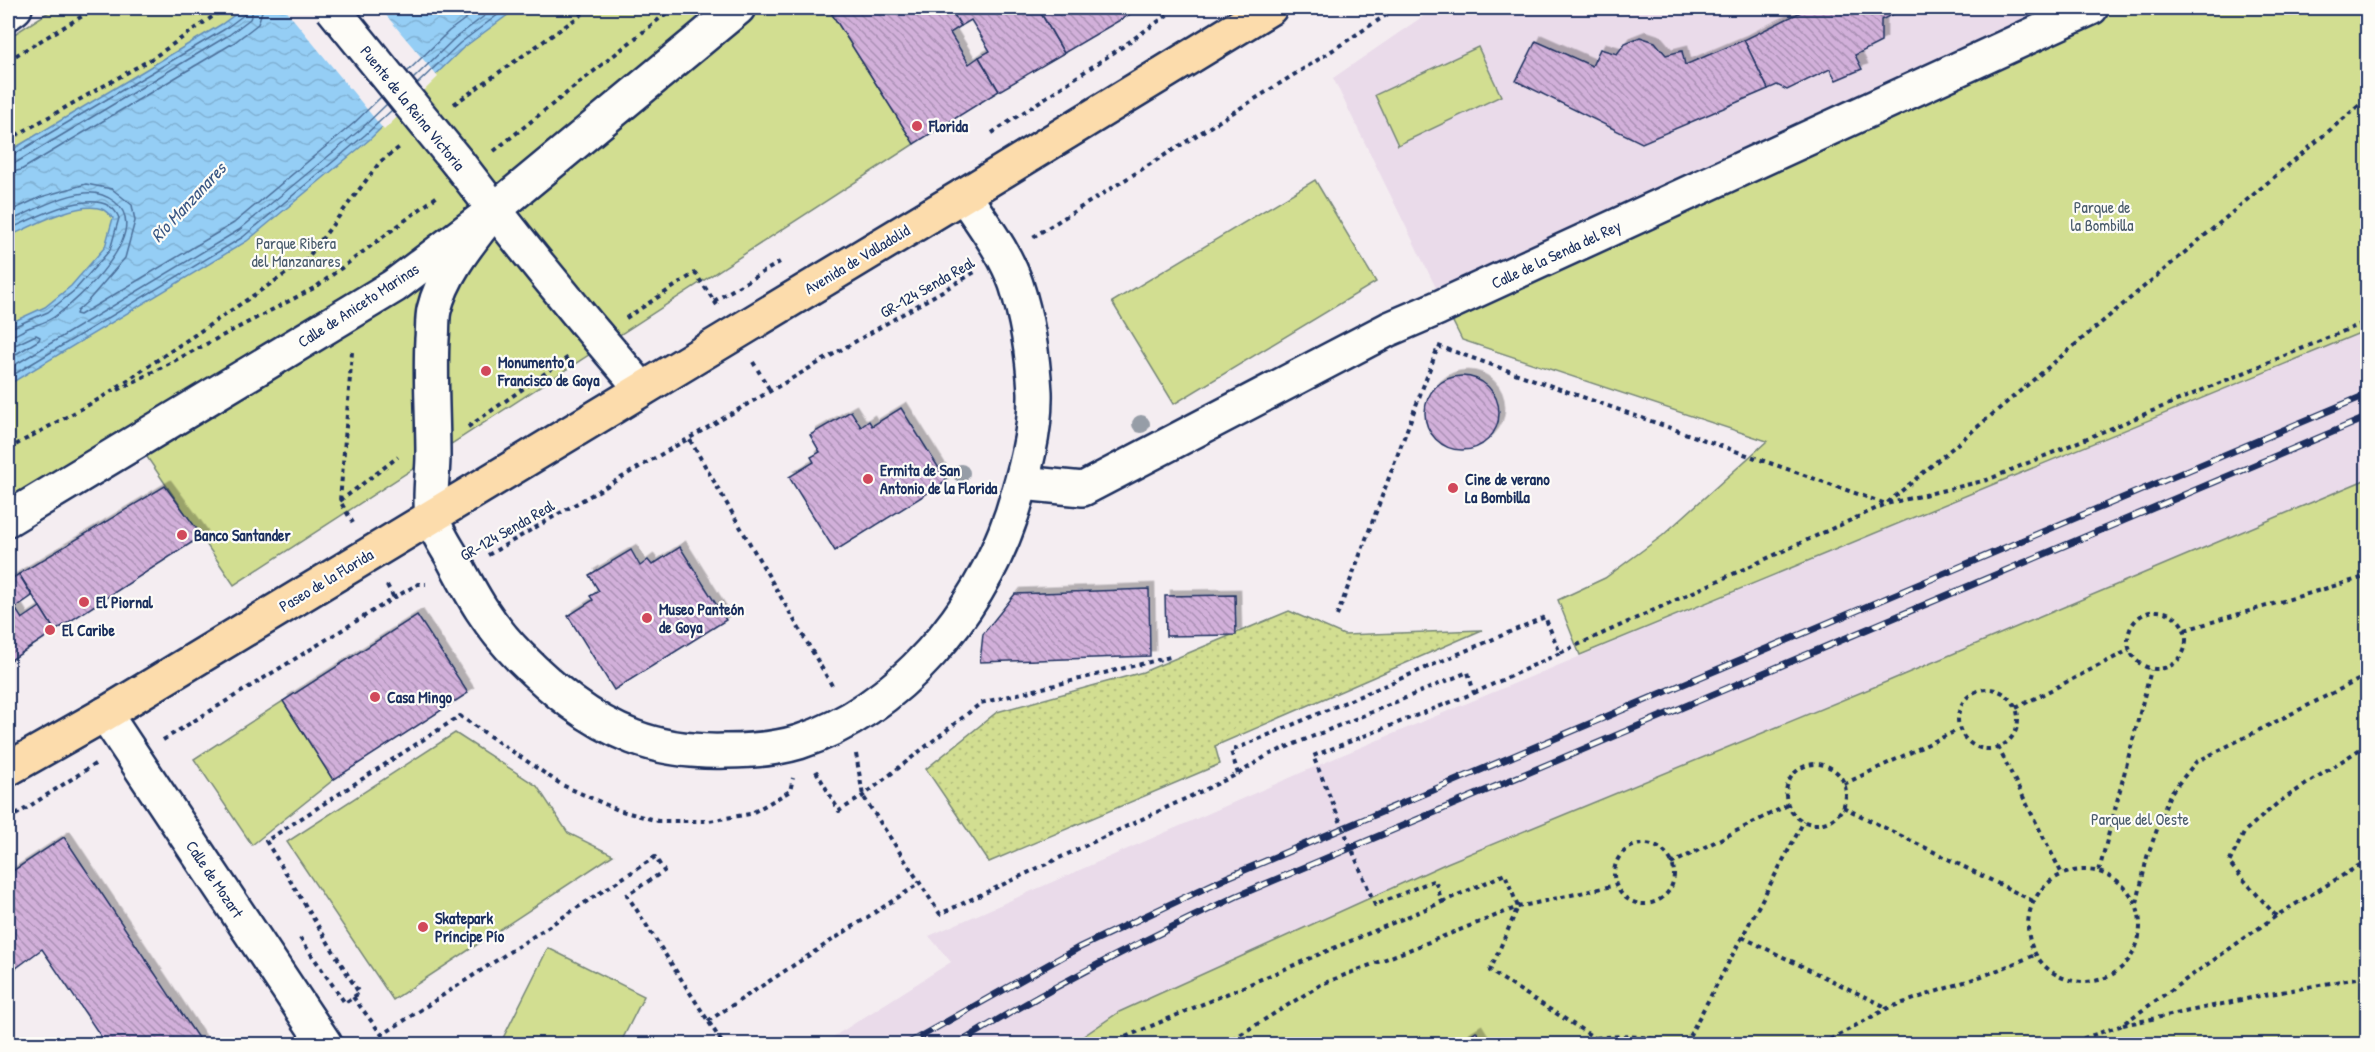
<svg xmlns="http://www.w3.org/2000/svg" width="2375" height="1052" viewBox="0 0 2375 1052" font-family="'Patrick Hand',sans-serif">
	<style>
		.built { fill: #eadbea }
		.grass { fill: url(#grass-dots); stroke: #768678; stroke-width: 1.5 }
		.green { fill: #d2de91; stroke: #768678; stroke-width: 1.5 }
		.water { fill: url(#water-waves); stroke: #648eb9; stroke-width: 1.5 }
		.pier { fill: #f4edf1 }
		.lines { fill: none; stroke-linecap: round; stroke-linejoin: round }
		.shore { stroke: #4c6f9a; stroke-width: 1.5 }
		.building { fill: url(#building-back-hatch); stroke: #1b2f5e; stroke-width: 1.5; filter: url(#shadow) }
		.minor-casing { stroke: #1b2f5e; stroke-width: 38 }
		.major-casing { stroke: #1b2f5e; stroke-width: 38 }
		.path { stroke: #1b2f5e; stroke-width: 4; stroke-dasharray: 4.5 4.5; stroke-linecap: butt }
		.minor { stroke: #fdfcf7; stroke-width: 33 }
		.major { stroke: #fcdcac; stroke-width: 33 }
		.rail-casing { stroke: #1b2f5e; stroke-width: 7 }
		.rail { stroke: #fdfcf7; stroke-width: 4.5; stroke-dasharray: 14; stroke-linecap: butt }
		.minor-bridge-casing { stroke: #1b2f5e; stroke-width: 38; stroke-linecap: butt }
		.path-bridge { stroke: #1b2f5e; stroke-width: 4; stroke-dasharray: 4.5 4.5; stroke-linecap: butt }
		.minor-bridge { stroke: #fdfcf7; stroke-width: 33 }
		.tree { fill: #969da7 }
		.poi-dot { fill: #d1495b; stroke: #fdfcf7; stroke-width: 2 }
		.labels { text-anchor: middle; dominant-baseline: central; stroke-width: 4.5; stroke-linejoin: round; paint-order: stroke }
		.street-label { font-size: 16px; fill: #1b2f5e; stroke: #fdfcf7 }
		.poi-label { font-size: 16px; font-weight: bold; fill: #1b2f5e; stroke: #fdfcf7; text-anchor: start }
		.park-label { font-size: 16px; fill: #495b6b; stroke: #fdfcf7 }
		.water-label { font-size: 18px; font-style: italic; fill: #3a5784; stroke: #fdfcf7 }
	</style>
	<defs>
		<pattern id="grass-dots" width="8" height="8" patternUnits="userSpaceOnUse" patternTransform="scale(1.5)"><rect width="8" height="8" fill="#d2de91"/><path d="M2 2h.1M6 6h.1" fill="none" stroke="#b4bf7f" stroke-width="1.8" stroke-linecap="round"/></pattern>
		<pattern id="water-waves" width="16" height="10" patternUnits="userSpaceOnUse" patternTransform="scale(1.5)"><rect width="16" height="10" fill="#95cef5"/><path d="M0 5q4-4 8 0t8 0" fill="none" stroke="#80b1d4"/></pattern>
		<pattern id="building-back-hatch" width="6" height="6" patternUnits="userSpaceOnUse" patternTransform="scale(1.5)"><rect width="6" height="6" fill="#d2b0da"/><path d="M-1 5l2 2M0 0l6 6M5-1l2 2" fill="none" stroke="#aa90b4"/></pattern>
		<filter id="shadow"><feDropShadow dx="5.5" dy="-5.5" stdDeviation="0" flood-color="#0004"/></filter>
	</defs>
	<rect width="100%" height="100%" fill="#f4edf1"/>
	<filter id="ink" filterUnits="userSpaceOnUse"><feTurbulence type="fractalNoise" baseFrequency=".0167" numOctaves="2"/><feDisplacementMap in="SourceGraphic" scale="12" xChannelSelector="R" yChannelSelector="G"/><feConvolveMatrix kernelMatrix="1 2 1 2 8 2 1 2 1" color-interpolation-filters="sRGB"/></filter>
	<g filter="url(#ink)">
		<g class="built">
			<path d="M1435 8H2060L1439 294 1333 78Z"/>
			<path d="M2367 330V479L1891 680 1119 1012 1072 1044H822L951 962 929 936 1342 755Z"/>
		</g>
		<path class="grass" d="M1289 611 1344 635 1482 630 1215 746 1220 764 989 862 926 769 997 712 1143 672Z"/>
		<g class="green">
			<path d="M55 8H828L914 144 234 585 128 429 8 502V38Z"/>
			<path d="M2060 8H2367V330L1580 655 1558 600 1605 578 1662 536 1767 441 1462 340 1439 294Z"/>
			<path d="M1478 47 1501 96 1398 145 1375 95Z"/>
			<path d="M1315 180 1376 282 1174 404 1112 302Z"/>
			<path d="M2367 479V1044H1072L1119 1012 1447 863 1891 680Z"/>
			<path d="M283 701 333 780 252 845 194 759Z"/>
			<path d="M455 733 537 786 568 833 613 855 393 1000 287 842Z"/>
			<path d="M548 948 644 996 620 1044H500Z"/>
		</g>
		<path class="water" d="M244 8H517L463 48 369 140 247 241 8 385V324L45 307 71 286 105 247 113 218C110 215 106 211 102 209 78 200 30 227 8 237V152L222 24Z"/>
		<path class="pier" d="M284 8H380L438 77 384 130Z"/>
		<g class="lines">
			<g class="shore">
				<path d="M407 72 449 31 480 8"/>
				<path d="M413 79 455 38 495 8"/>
				<path d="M417 84 460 43 507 8"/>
				<path d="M8 156 13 155 225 29 245 14 247 8"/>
				<path d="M8 164 17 162 229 35 250 19 254 8"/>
				<path d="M8 173 21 170 235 42 258 24 263 8"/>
				<path d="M8 212 41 197 86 184 112 189 132 205 135 221 125 258 87 302 77 311 76 314 80 315 234 223 354 123 381 97"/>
				<path d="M8 222C30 212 61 195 85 193 96 192 107 196 115 202 153 232 79 300 54 317 45 323 34 325 24 330 18 333 15 336 8 336"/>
				<path d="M8 230C31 219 104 180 119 218L110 250 75 290 48 312 8 329"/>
				<path d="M8 346 17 344 36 335 40 337 39 340 8 359"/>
				<path d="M8 369 239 230 360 130 387 104"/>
				<path d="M8 378 243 237 365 135 392 110"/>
			</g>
		</g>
		<g class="building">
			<path d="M828 8H935L938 13 950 8 961 26 950 33 969 64 979 57 999 91 914 144Z"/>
			<path d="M950 8H1038L1064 53 999 91 979 57 990 51 971 20 961 26Z"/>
			<path d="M1038 8H1135L1137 10 1064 53Z"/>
			<path d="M1809 8H1896L1898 12 1881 20V42L1855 55 1862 69 1836 80 1830 69 1787 90 1777 85 1768 89 1744 40Z"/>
			<path d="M1640 37 1655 42 1666 55 1682 51 1685 65 1744 40 1768 89 1642 143 1516 81 1536 41 1592 66 1600 49 1617 54 1625 43Z"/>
			<circle cx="1462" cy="413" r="37"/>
			<path d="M901 408 947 481 835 551 789 477 814 462 811 457 820 452 810 435 851 411 861 427 869 421 872 426Z"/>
			<path d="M165 486 202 536 55 631 19 574Z"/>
			<path d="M680 547 726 620 614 690 568 616 593 600 590 596 599 591 589 575 631 550 640 566 648 560 652 565Z"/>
			<path d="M19 574 32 596 15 608 22 619 40 607 55 631 8 662V581Z"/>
			<path d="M1149 589 1150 656 980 662 983 634 1015 594Z"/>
			<path d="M1235 595 1236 635 1166 636 1165 596Z"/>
			<path d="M417 615 468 693 333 780 283 701Z"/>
			<path d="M64 837 202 1044H106L42 949 8 974V874Z"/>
			<path d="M1476 1031 1484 1044H1458L1457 1043Z"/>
		</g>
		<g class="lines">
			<defs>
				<g id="minor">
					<path d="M8 13 15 8"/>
					<path d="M459 164C518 241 579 316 642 389"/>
					<path d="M494 210C471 240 443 272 434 310 432 319 433 330 432 339 430 378 433 417 433 456 433 473 429 498 432 515 434 528 444 543 451 555 472 595 487 624 520 657 553 690 589 720 633 737 662 748 695 752 726 751 751 751 776 749 799 742 900 709 979 612 1012 514 1024 476 1036 432 1035 392 1033 356 1027 318 1016 284 1005 252 982 223 964 195"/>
					<path d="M1022 483 1083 489 1389 329 1438 308 2091 8"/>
					<path d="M8 519 394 286 494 210 738 8"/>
					<path d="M105 714 325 1044"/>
				</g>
				<path id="major" d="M8 769 105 714 964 195 1270 8"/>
			</defs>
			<use href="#minor" class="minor-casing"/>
			<use href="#major" class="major-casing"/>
			<g class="path">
				<path d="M1380 8 1385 16"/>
				<path d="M8 60 96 8"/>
				<path d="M454 104 591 8"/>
				<path d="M992 133 1122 47 1177 8"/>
				<path d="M8 140 153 58 225 8"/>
				<path d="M494 151 673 8"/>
				<path d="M1033 237 1316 61 1397 8"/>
				<path d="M714 301 780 262"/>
				<path d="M626 318 695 273 717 305"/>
				<path d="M1438 346 1886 504 2368 98"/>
				<path d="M352 352 340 501 353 523"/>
				<path d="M753 362 771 392"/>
				<path d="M118 390 316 287 439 195"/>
				<path d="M468 427 570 356"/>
				<path d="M690 440 834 689"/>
				<path d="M8 449 101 398 306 260 380 162 401 146"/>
				<path d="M340 501 398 457"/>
				<path d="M488 555 975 272"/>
				<path d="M387 585 394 598"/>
				<circle cx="2157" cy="640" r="29"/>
				<path d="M1337 616 1438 347"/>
				<path d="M2185 630 2368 576"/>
				<circle cx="1988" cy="719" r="30"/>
				<path d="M1474 693 1560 653"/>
				<path d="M2016 708 2129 650"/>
				<path d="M163 740 394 598 418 584H426"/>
				<path d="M1998 747 2062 874"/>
				<path d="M856 754 863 796 940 914 1238 774 1268 755"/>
				<circle cx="1816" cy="794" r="30"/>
				<path d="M816 771 839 811 863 796 981 703 1170 657"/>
				<path d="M1238 774 1231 751 1545 617 1560 653 1886 504 1987 480 2368 321"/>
				<path d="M1844 784 1960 729"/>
				<path d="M1843 807 2033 901"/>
				<path d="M8 820 95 764"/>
				<circle cx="1644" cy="874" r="30"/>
				<path d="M1671 864 1788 805"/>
				<circle cx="2084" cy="926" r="56"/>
				<path d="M2099 871 2151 670"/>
				<path d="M1442 902 1505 874 1518 907 1490 971 1604 1044"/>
				<path d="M2137 903 2147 857 2170 794 2196 762 2368 675"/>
				<path d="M2276 916 2229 863 2245 831 2279 802 2368 744"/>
				<path d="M1742 937 1888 1008"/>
				<path d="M300 938 345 1003 359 993 266 841 460 716 562 785 618 810 658 821H709L750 814 790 791 793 778"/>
				<path d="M353 997 382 1035"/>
				<path d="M708 1021 920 883"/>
				<path d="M2123 1025 2265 995 2368 976"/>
				<path d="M1596 1038C1621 1035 1648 1035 1671 1044"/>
				<path d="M388 1044 382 1035 655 857 664 871 627 895 723 1044"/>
				<path d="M1225 1044 1322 984 1518 907 1616 885"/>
				<path d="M1685 1044 1804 821"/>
				<path d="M1822 1044 1888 1008 1988 974 2035 955"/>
				<path d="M2066 1044 2120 1026 2276 916 2368 860"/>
			</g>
			<use href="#minor" class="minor"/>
			<use href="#major" class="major"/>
			<defs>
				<g id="rail">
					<path d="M907 1044 1078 948 1228 877 2368 394"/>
					<path d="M958 1044C1048 988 1141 941 1237 896L2368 417"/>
				</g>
			</defs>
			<use href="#rail" class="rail-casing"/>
			<use href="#rail" class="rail"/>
			<defs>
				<path id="minor-bridge" d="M332 8 459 164"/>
			</defs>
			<use href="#minor-bridge" class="minor-bridge-casing"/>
			<path class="path-bridge" d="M1109 1044 1442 902 1435 880 1375 905 1313 756 1474 693 1468 672 1268 755"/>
			<use href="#minor-bridge" class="minor-bridge"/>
		</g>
		<g class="tree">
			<circle cx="1141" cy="424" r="9"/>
			<circle cx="961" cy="473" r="9"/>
		</g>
	</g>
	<g class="poi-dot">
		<circle cx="917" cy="126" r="6"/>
		<circle cx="486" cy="371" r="6"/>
		<circle cx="868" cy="479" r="6"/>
		<circle cx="1453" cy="488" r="6"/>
		<circle cx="182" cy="535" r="6"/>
		<circle cx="84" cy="602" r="6"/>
		<circle cx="647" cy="618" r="6"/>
		<circle cx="50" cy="630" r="6"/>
		<circle cx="375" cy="697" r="6"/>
		<circle cx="423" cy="927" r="6"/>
	</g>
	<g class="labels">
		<g class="street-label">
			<text transform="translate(413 108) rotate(51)">Puente de la Reina Victoria</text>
			<text transform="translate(1556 254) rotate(-25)">Calle de la Senda del Rey</text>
			<text transform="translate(857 259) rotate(-31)">Avenida de Valladolid</text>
			<text transform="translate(927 287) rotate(-30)">GR-124 Senda Real</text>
			<text transform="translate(358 305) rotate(-33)">Calle de Aniceto Marinas</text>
			<text transform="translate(507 530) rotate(-30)">GR-124 Senda Real</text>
			<text transform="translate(326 580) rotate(-31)">Paseo de la Florida</text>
			<text transform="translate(215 879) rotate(56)">Calle de Mozart</text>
		</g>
		<g class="poi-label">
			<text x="929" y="126">Florida</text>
			<text x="498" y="362">Monumento a<tspan x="498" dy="18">Francisco de Goya</tspan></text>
			<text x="880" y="470">Ermita de San<tspan x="880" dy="18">Antonio de la Florida</tspan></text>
			<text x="1465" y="479">Cine de verano<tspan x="1465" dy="18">La Bombilla</tspan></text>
			<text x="194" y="535">Banco Santander</text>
			<text x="96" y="602">El Piornal</text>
			<text x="659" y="609">Museo Panteón<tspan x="659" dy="18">de Goya</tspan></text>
			<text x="62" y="630">El Caribe</text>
			<text x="387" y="697">Casa Mingo</text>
			<text x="435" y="918">Skatepark<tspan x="435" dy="18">Príncipe Pío</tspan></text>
		</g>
		<g class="park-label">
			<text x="2102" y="207">Parque de<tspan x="2102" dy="18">la Bombilla</tspan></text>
			<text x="296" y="243">Parque Ribera<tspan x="296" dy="18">del Manzanares</tspan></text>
			<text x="2140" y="819">Parque del Oeste</text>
		</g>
		<g class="water-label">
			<text transform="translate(188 202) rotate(-47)">Río Manzanares</text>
		</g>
	</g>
	<rect width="2375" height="1052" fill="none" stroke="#fdfcf7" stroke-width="30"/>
	<rect x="15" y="15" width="2345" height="1022" fill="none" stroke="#1b2f5e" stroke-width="2" filter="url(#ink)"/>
</svg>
